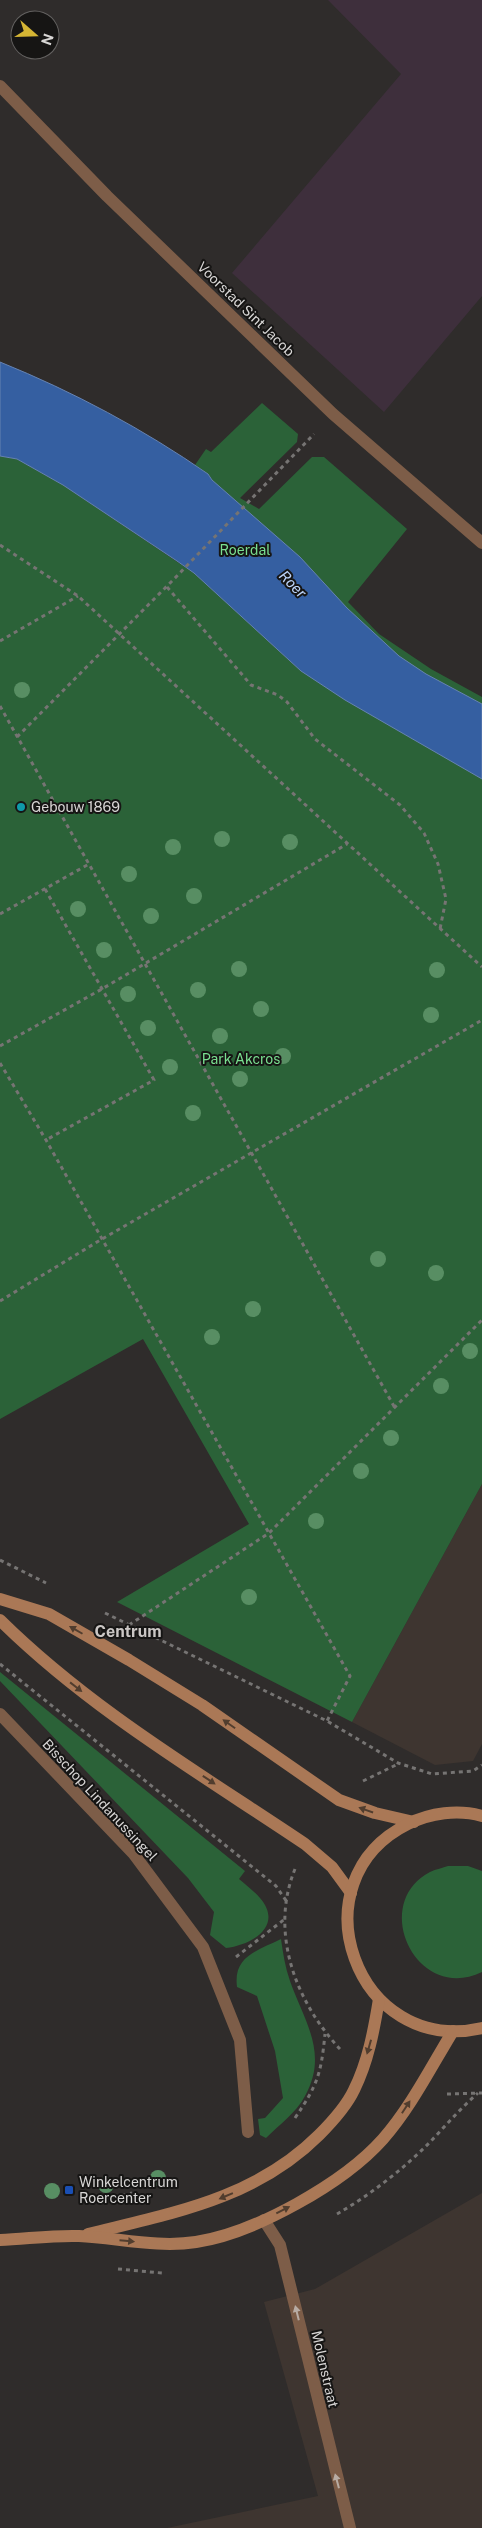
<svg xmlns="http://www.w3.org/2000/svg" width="482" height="2528" viewBox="0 0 482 2528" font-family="'Public Sans',sans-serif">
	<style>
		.built { fill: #3e3530 }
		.industrial { fill: #3e2f3c }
		.green { fill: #2b6238 }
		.water { fill: #355fa1; stroke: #6683b1 }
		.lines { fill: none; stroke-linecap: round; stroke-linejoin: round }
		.path { stroke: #767473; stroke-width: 3; stroke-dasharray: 4 4; stroke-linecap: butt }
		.street { stroke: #7d5d48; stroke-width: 12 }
		.secondary { stroke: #aa7856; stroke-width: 12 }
		.tree { fill: #588e63 }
		.oneway { fill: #513d2e }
		.oneway2 { fill: #b8aca4 }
		.culture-dot { fill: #0f9aa8; stroke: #161514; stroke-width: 2 }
		.transit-dot { fill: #1a4fb4; stroke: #161514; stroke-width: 2 }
		.labels { text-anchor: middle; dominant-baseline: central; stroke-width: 4; stroke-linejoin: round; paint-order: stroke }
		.street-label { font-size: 14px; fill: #d8d6d5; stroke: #161514 }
		.park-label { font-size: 14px; fill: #7adf90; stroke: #161514 }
		.poi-label { font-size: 14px; fill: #d8d6d5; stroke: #161514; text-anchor: start }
		.water-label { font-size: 15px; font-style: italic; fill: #bbd3f9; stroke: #161514 }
		.quarter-label { font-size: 16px; font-weight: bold; fill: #cbc7c5; stroke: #161514 }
	</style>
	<rect width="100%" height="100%" fill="#2f2c2b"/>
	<g class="built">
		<path d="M482 1484V1744L473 1761 435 1765 352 1722Z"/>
		<path d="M482 2193V2528H167L318 2496 264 2302 315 2289Z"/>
	</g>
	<path class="industrial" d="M328 0H482V296L384 412 232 273 401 74Z"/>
	<g class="green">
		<path d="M262 403 298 434 297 442 240 498 259 509 312 457H324L407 529 348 602 379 634 431 669 482 697V1484L352 1722 117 1602 249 1524 143 1339 0 1419V456L17 459 63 485 173 559 194 573 301 671 382 721 208 474 195 465 206 449 211 452Z"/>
		<path d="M0 1672 245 1871 239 1879C246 1885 254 1891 260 1898 284 1926 252 1945 226 1948L210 1935 214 1912 188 1878 0 1681Z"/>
		<path d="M448 1866H468L482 1871V1972C417 2004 369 1904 430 1872 436 1869 443 1868 448 1866Z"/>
		<path d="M281 1939C283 1953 285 1967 290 1981 304 2021 329 2053 305 2096 296 2113 279 2125 266 2138L260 2135 258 2119 265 2118 283 2098 275 2051 257 1996 237 1987C233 1956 257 1951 281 1939Z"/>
	</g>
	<path class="water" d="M0 362C74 392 143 429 208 474L212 480 300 557 347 608 399 656 426 674 482 704V779L345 700 301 671 194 573 177 561 63 485 17 459 0 456Z"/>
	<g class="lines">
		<g class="path">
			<path d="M0 545 78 596 482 967"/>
			<path d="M167 587 251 685 278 695 287 702 315 739 400 805 424 833 438 864 446 899 440 929"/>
			<path d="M0 641 78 596"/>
			<path d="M0 706 395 1408"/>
			<path d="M17 737 174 579 314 434"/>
			<path d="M45 889 154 1080 46 1140"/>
			<path d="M0 914 89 864"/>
			<path d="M0 1046 102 989 347 844"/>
			<path d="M0 1063 46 1140 350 1676 327 1721"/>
			<path d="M0 1301 102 1239 482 1020"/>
			<path d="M0 1560 46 1583"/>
			<path d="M105 1613 327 1721 398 1763 432 1774 473 1771 482 1765"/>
			<path d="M129 1625 269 1533 482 1320"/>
			<path d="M0 1664 276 1886 287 1902"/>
			<path d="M363 1781 398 1764"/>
			<path d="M295 1869C269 1933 296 2002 340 2049"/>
			<path d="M236 1957 286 1918"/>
			<path d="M447 2094 482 2093"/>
			<path d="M295 2118C318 2084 321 2074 325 2034"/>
			<path d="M99 2201 132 2193"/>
			<path d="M337 2214C370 2195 405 2168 432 2140 447 2124 461 2108 478 2093"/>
			<path d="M118 2269 162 2273"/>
		</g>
		<g class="street">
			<path d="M0 86 107 196 333 414 482 543"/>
			<path d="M0 1714 133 1853 203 1947 240 2040 248 2132"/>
			<path d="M264 2220 280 2245 350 2528"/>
		</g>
		<g class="secondary">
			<path d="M0 1599 49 1614 129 1660 202 1705 339 1800 375 1813 414 1822"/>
			<path d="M0 1620C90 1709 201 1774 305 1844L332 1867 351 1893"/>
			<path d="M482 1816C458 1809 430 1813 408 1824 293 1881 356 2057 482 2028"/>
			<path d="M88 2234C172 2213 255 2199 319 2135 332 2122 346 2107 354 2090 368 2062 374 2030 379 1999"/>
			<path d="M0 2240C26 2239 53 2235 79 2236 118 2238 158 2248 196 2242 255 2233 344 2183 383 2139 411 2107 431 2067 453 2031"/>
		</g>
	</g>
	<g class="tree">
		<circle cx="22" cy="690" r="8"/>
		<circle cx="222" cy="839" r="8"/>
		<circle cx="290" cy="842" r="8"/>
		<circle cx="173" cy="847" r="8"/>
		<circle cx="129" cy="874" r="8"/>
		<circle cx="194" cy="896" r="8"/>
		<circle cx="78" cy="909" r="8"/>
		<circle cx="151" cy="916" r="8"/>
		<circle cx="104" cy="950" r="8"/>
		<circle cx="239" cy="969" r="8"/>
		<circle cx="437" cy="970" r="8"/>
		<circle cx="198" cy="990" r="8"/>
		<circle cx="128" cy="994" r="8"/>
		<circle cx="261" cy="1009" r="8"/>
		<circle cx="431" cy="1015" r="8"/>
		<circle cx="148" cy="1028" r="8"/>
		<circle cx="220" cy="1036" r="8"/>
		<circle cx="283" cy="1056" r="8"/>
		<circle cx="170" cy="1067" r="8"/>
		<circle cx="240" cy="1079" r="8"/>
		<circle cx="193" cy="1113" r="8"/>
		<circle cx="378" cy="1259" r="8"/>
		<circle cx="436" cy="1273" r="8"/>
		<circle cx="253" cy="1309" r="8"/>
		<circle cx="212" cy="1337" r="8"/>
		<circle cx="470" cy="1351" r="8"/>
		<circle cx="441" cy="1386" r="8"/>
		<circle cx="391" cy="1438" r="8"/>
		<circle cx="361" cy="1471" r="8"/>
		<circle cx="316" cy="1521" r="8"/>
		<circle cx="249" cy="1597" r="8"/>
		<circle cx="158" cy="2178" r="8"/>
		<circle cx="106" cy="2185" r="8"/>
		<circle cx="52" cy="2191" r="8"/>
	</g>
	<defs><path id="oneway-solid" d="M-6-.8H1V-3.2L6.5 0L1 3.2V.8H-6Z" transform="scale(1.25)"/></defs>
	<g class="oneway">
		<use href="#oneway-solid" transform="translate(76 1630) rotate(-150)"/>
		<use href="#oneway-solid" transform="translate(76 1687) rotate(38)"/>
		<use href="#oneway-solid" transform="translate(229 1724) rotate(-145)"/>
		<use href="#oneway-solid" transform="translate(209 1780) rotate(34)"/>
		<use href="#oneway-solid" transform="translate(366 1810) rotate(-161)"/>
		<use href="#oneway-solid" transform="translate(369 2047) rotate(106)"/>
		<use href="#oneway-solid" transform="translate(406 2107) rotate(-57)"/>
		<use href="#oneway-solid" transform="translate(226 2196) rotate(157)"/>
		<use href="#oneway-solid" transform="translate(283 2210) rotate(-27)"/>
		<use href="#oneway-solid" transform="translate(127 2241) rotate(5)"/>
	</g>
	<g class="oneway2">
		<use href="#oneway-solid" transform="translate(297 2313) rotate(-104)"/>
		<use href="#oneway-solid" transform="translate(337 2481) rotate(-105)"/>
	</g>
	<circle class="culture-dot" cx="21" cy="807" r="5"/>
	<rect class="transit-dot" x="64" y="2185" width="10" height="10" rx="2.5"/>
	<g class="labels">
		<g class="street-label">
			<text transform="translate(246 309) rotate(44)">Voorstad Sint Jacob</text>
			<text transform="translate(100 1800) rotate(47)">Bisschop Lindanussingel</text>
			<text transform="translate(325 2369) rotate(77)">Molenstraat</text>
		</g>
		<g class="park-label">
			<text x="245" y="550">Roerdal</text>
			<text x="241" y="1059">Park Akcros</text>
		</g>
		<g class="poi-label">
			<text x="31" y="807">Gebouw 1869</text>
			<text x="79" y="2182">Winkelcentrum<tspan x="79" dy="16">Roercenter</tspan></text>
		</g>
		<g class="water-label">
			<text transform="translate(293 584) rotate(45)">Roer</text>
		</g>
		<g class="quarter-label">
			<text x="128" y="1631">Centrum</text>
		</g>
	</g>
	<g transform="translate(35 35) rotate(110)"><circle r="24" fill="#161514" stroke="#646261"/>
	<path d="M0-4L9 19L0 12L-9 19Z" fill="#d5b534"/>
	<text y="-8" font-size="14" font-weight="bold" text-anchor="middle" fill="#d8d6d5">N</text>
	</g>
</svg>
